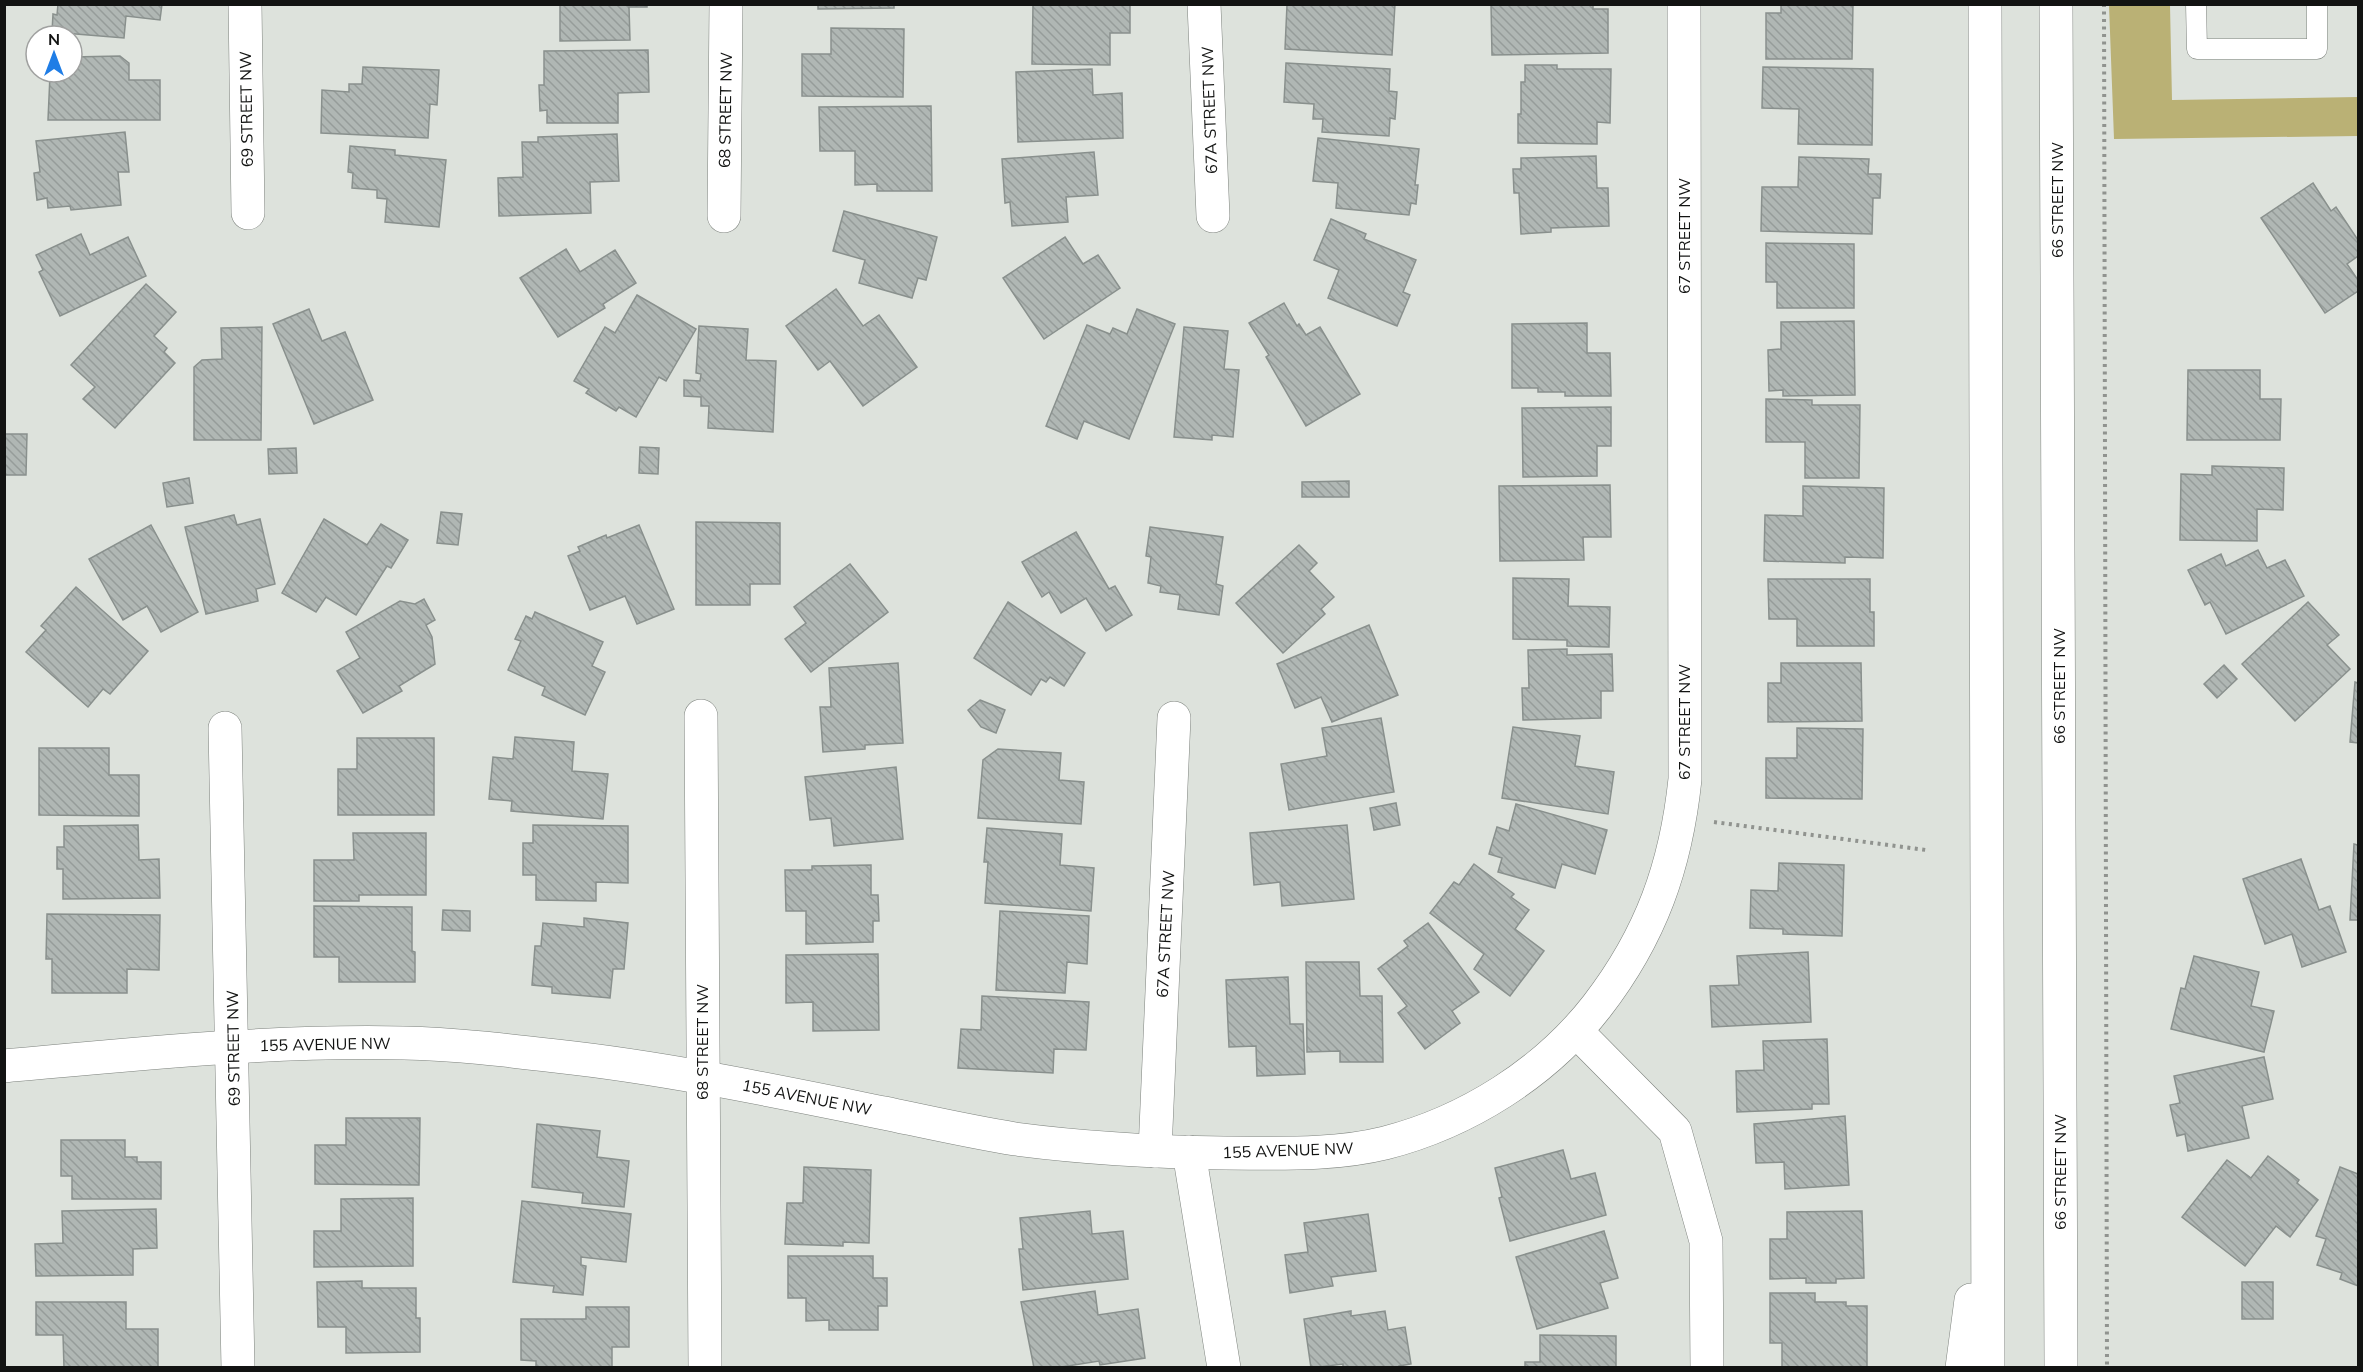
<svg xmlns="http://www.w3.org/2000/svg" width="2363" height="1372" viewBox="0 0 2363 1372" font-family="Mulish,sans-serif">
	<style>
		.grass { fill: #bab175 }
		.building { fill: url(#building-back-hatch); stroke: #89908d; stroke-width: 1.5 }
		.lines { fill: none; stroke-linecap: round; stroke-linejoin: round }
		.service-casing { stroke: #7d827d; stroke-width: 21 }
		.minor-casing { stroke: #7d827d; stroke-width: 34 }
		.secondary-casing { stroke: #7d827d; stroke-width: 34 }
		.path { stroke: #90938f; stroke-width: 4; stroke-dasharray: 3 4.5; stroke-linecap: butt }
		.service { stroke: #fff; stroke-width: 20 }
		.minor { stroke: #fff; stroke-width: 33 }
		.secondary { stroke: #fff; stroke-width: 33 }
		.labels { text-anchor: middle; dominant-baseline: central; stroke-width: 5; stroke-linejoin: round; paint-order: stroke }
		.street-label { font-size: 16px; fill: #121312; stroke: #fff }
	</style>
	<defs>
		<pattern id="building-back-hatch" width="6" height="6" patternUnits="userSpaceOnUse" patternTransform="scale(1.5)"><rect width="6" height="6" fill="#b0b7b4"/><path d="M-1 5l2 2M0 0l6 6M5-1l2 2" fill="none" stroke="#969c9a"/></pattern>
	</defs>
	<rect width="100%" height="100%" fill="#dde2dc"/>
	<path class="grass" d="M2109 5H2170L2172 100 2358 97V136L2114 139Z"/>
	<g class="building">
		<path d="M58 4H162L160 20 126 16 124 38 52 32 53 14 57 15Z"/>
		<path d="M560 4H647V7H629L630 40 560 41Z"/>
		<path d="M818 4H894V8L818 9Z"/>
		<path d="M1033 4H1130V33H1110V65L1032 64Z"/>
		<path d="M1310 4H1395L1392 55 1285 49 1287 5Z"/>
		<path d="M1491 4H1593V9H1608V53L1492 55Z"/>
		<path d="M1781 4H1853L1852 59H1766V13H1781Z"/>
		<path d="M831 28 904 29 903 97 802 96V54H831Z"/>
		<path d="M648 50 649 92 618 93V123H547V110L540 111 539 85H544V51Z"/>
		<path d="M120 56 129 63V80H160V120H48L50 75 47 76V72H72V57Z"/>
		<path d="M1286 63 1390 69 1389 91 1397 92 1395 119 1390 118 1389 136 1322 132 1323 119H1313L1314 104 1284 102Z"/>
		<path d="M1525 65H1557V69H1611L1610 123 1597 122V144L1518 143V114H1521V82H1525Z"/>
		<path d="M363 67 439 70 437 105 430 104 428 138 321 133 322 90 349 92V84H362Z"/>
		<path d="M1763 67 1873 69 1872 145 1798 144 1799 109 1762 108Z"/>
		<path d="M1092 69 1093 95 1122 93 1123 138 1018 142 1016 72Z"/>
		<path d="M931 106 932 191H877V184L855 185V151H820L819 107Z"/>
		<path d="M125 132 129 172H118L121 205 71 210 70 206 48 208 47 198 37 200 34 173 40 172 36 141Z"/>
		<path d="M617 134 619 181 590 182 591 213 499 216 498 178 523 177 522 142H538V137Z"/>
		<path d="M1318 138 1419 149 1415 185H1418L1416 204 1411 203 1409 215 1336 208 1338 183 1313 181Z"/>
		<path d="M350 146 395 150V155L446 160 439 227 385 222 387 199 377 198V190L352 188 353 173 348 172Z"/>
		<path d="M1094 152 1098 195 1066 197 1068 222 1012 226 1010 202 1005 203 1002 159Z"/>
		<path d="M1596 156 1597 188H1608L1609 226 1551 228V232L1521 234 1519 193H1514L1513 169H1521V158Z"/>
		<path d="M1799 157 1869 159 1868 174H1881L1880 198H1873L1872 234 1761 231 1762 187H1798Z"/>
		<path d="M2313 183 2331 211 2336 207 2358 240V256L2347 264 2358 280V291L2325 313 2261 218Z"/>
		<path d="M844 211 937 237 926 280 918 278 912 298 859 283 865 260 833 251Z"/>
		<path d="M1331 219 1366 234 1364 239 1416 260 1403 292 1410 295 1397 326 1328 298 1339 270 1314 260Z"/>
		<path d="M81 234 90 255 128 237 146 276 60 316 39 272 43 270 36 255Z"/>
		<path d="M1065 237 1083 264 1098 255 1120 288 1044 339 1003 278Z"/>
		<path d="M1766 243 1854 244V308H1777V282H1766Z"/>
		<path d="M566 249 580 272 615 250 636 283 603 304 605 308 558 337 520 278Z"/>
		<path d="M146 284 176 312 154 336 167 348 164 352 175 363 115 428 83 399 95 387 71 365Z"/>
		<path d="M836 289 863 326 879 315 917 367 863 406 830 361 818 370 786 326Z"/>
		<path d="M637 295 696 329 666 381 659 377 636 417 619 407 616 411 586 393 589 389 574 381 605 327 615 333Z"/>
		<path d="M1284 303 1297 326 1299 324 1306 335 1320 327 1360 394 1306 426 1266 357 1269 355 1249 323Z"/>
		<path d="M309 309 322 341 345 332 373 400 314 424 273 324Z"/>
		<path d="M1137 309 1175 324 1129 439 1084 421 1077 439 1046 426 1087 325 1110 334 1113 328 1127 334Z"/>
		<path d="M1854 321 1855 395 1783 396V390L1769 391 1768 350 1781 349V322Z"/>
		<path d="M1587 323V353H1610L1611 396H1565V392H1538V388H1512V324Z"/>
		<path d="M699 326 748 329 746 360 776 361 773 432 708 428 709 406H701V397L684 396V380L700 381 701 374 696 373Z"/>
		<path d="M262 327 261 440H194V367L202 360 222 359 221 328Z"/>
		<path d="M1184 327 1228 331 1224 369 1239 370 1233 437 1212 435V440L1174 437Z"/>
		<path d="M2188 370H2260V399H2281L2280 440H2187Z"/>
		<path d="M1766 399 1812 400V405H1860L1859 478H1805V442H1766Z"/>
		<path d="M1611 407V446H1597V476L1523 477 1522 408Z"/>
		<path d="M4 434H27L26 475H4Z"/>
		<path d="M640 447 659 448 658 474 639 473Z"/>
		<path d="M296 448 297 473 269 474 268 449Z"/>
		<path d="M2212 466 2284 468 2283 510 2257 509V541L2180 540 2181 474 2212 475Z"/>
		<path d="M189 478 193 503 167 507 163 483Z"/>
		<path d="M1349 481V497H1302V482Z"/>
		<path d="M1610 485 1611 537H1583L1584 560 1500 561 1499 486Z"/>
		<path d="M1803 486 1884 488 1883 558 1845 557V563L1764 561 1765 515 1803 516Z"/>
		<path d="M441 512 462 514 458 545 437 543Z"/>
		<path d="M234 515 237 525 260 519 275 584 256 589 258 601 206 614 185 527Z"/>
		<path d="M324 519 367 545 381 524 408 540 391 568 387 566 356 615 326 597 316 612 282 593Z"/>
		<path d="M696 522 780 523V584H750V605H696Z"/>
		<path d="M151 525 198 612 161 632 147 606 123 620 89 559Z"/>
		<path d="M639 525 674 609 637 624 625 596 590 610 568 556 580 551 578 547 606 535 607 538Z"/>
		<path d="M1150 527 1223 537 1216 584 1223 586 1219 615 1178 609 1180 595 1160 592 1161 586 1148 583 1151 557 1146 556Z"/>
		<path d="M1076 532 1109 589 1115 586 1132 615 1106 631 1086 598 1061 613 1049 592 1042 597 1022 562Z"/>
		<path d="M1299 545 1317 563 1309 571 1334 597 1321 609 1325 614 1283 653 1236 603Z"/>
		<path d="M2258 550 2267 568 2285 560 2304 596 2226 634 2210 602 2205 605 2188 570 2221 554 2226 566Z"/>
		<path d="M850 564 888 612 811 672 785 639 806 623 794 607Z"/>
		<path d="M1513 578 1569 579 1568 606 1610 607 1609 647 1567 646V640L1513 639Z"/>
		<path d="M1768 579H1870V612H1874V646H1797V619H1769Z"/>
		<path d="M76 587 148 651 110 694 103 689 88 707 26 652 46 630 41 626Z"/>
		<path d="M424 599 435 620 426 625 432 637 435 664 399 686 402 691 363 713 337 671 360 658 346 632 400 601 415 604Z"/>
		<path d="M1008 602 1085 653 1064 686 1050 677 1046 682 1041 679 1031 695 974 658Z"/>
		<path d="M2308 602 2339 635 2327 645 2350 669 2295 721 2242 664Z"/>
		<path d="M535 612 603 642 592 666 605 672 585 715 542 695 545 687 508 670 521 641 515 639 526 616 532 619Z"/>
		<path d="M1369 625 1398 695 1332 722 1321 697 1295 708 1277 664Z"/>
		<path d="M1567 649V655L1612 654 1613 691H1601V718L1523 720 1522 688H1529L1528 650Z"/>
		<path d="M898 663 903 743 865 745V749L823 752 820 707H831L829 668Z"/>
		<path d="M1781 663H1861L1862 721 1768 722V683H1781Z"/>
		<path d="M2224 665 2237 679 2217 698 2204 684Z"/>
		<path d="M2355 682 2358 683V743L2350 742Z"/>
		<path d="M980 700 1005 710 996 733 981 727 968 710Z"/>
		<path d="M1381 718 1394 792 1289 810 1281 764 1327 756 1322 728Z"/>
		<path d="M1513 727 1580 736 1575 766 1614 772 1608 814 1502 798Z"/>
		<path d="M1797 728 1863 729 1862 799 1766 798V758H1797Z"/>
		<path d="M515 737 574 742 572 771 608 774 603 819 511 811 512 801 489 799 493 757 513 759Z"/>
		<path d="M357 738H434V815H338V769H357Z"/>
		<path d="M39 748H109V775H139V816L39 815Z"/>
		<path d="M998 749 1061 753 1059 780 1084 782 1081 824 978 818 983 760Z"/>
		<path d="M896 767 903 839 834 846 831 818 810 820 805 777Z"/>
		<path d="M1396 803 1400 825 1374 830 1370 808Z"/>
		<path d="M1516 804 1607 830 1595 874 1562 864 1555 888 1498 872 1502 858 1489 854 1497 827 1509 831Z"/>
		<path d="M138 825 139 860 159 859 160 898 63 899V869H57V847H64V826Z"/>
		<path d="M533 825 628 826V883L596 882V901L536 900V875H523V843H533Z"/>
		<path d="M1347 825 1354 899 1282 906 1280 882 1254 885 1250 833Z"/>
		<path d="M987 828 1062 834 1060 865 1094 868 1091 911 985 903 988 862H984Z"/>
		<path d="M353 833H426V895H359V901H314V860H354Z"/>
		<path d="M2354 844 2358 845V920H2350Z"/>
		<path d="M2301 859 2319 910 2330 906 2346 952 2302 967 2292 934 2265 944 2243 879Z"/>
		<path d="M1779 863 1844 865 1842 936 1783 934V929L1750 928 1751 890 1778 891Z"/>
		<path d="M1474 864 1514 894 1511 897 1529 910 1515 929 1544 951 1510 996 1474 969 1484 954 1430 913 1454 882 1459 885Z"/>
		<path d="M871 865V895H878L879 921H873V942L806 944V911H786L785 870H812V866Z"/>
		<path d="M314 906 412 907V951L415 952V982H339V957H314Z"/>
		<path d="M443 910 470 911V931L442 930Z"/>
		<path d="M1000 911 1089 916 1087 964 1067 962 1065 993 996 990Z"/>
		<path d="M47 914 160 915 159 970 127 969V993H52V959H46Z"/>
		<path d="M584 918 628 923 624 969H613L610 998 552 993V987L532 985 535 946H541L543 923 584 927Z"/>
		<path d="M1428 923 1479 992 1452 1011 1460 1023 1425 1049 1398 1013 1407 1006 1378 969 1408 946 1404 941Z"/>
		<path d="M1808 952 1811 1022 1712 1027 1710 986 1739 985 1737 956Z"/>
		<path d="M878 954 879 1030 813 1031V1002L786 1003V955Z"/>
		<path d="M2194 956 2259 972 2251 1006 2274 1011 2264 1052 2171 1029 2181 988 2185 989Z"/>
		<path d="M1306 962H1359L1360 996H1382L1383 1062H1340V1051L1307 1052Z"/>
		<path d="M1288 977 1290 1024H1303L1305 1074 1257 1076 1256 1046 1229 1047 1226 980Z"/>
		<path d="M982 996 1089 1002 1086 1050 1054 1049 1053 1073 958 1068 961 1029 981 1030Z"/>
		<path d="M1827 1039 1829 1104H1812V1109L1737 1112 1736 1071 1764 1070 1763 1041Z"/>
		<path d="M2264 1057 2273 1099 2242 1106 2249 1138 2188 1151 2185 1134 2177 1136 2170 1105 2180 1103 2174 1076Z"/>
		<path d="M1845 1116 1849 1185 1785 1189 1784 1162 1756 1163 1754 1124Z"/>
		<path d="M346 1118H420L419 1185 315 1184V1145H346Z"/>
		<path d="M537 1124 600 1131 597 1157 629 1161 624 1207 582 1203 583 1193 532 1187Z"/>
		<path d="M61 1140H125V1157H137V1162H161V1199H72V1176H61Z"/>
		<path d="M1563 1150 1571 1179 1595 1173 1606 1215 1510 1241 1499 1198 1502 1197 1495 1168Z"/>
		<path d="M2268 1156 2299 1180 2297 1183 2318 1200 2290 1237 2276 1226 2245 1266 2182 1217 2227 1160 2251 1178Z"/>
		<path d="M804 1167 871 1170 869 1243 843 1242V1246L785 1244 787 1203H803Z"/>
		<path d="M2340 1167 2358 1174V1286L2340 1279 2342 1273 2317 1265 2326 1239 2316 1236Z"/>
		<path d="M413 1198V1266L314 1267V1231H341V1199Z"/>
		<path d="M522 1201 631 1214 626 1262 581 1257V1265L586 1266 583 1295 553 1292 554 1286 513 1282Z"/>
		<path d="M156 1209 157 1248 133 1249V1275L36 1276 35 1244 63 1243 62 1211Z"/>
		<path d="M1090 1211 1092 1234 1123 1231 1128 1279 1023 1290 1019 1249H1023L1020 1218Z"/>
		<path d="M1862 1211 1864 1278 1836 1279V1283H1806V1278L1770 1279V1239H1787V1212Z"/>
		<path d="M1368 1214 1376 1271 1331 1277 1333 1286 1290 1293 1285 1255 1308 1252 1304 1223Z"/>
		<path d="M1604 1231 1618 1278 1600 1283 1608 1308 1537 1329 1516 1257Z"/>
		<path d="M788 1256H873V1278H887V1306H878V1330H829V1320L806 1321V1298H788Z"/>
		<path d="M362 1281V1288H416V1318H420V1352L346 1353V1327H318L317 1282Z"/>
		<rect x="2242" y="1282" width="31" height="37"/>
		<path d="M1095 1291 1098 1315 1138 1309 1145 1358 1100 1365 1099 1361 1055 1368H1034L1021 1302Z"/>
		<path d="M1770 1293H1815V1302H1846V1306H1867V1368H1782V1343H1770Z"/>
		<path d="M36 1302H126V1329H158V1368H64L63 1335H36Z"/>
		<path d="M586 1307H629V1347H612V1368H536V1361L521 1360V1319H586Z"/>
		<path d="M1351 1311V1316L1385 1311 1388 1330 1405 1327 1411 1364 1399 1366V1368H1343V1364L1311 1368 1304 1319Z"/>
		<path d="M1540 1335 1616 1336V1368H1525V1362H1540Z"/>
	</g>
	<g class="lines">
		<defs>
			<path id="service" d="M2196 4 2197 49H2317V4"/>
			<g id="minor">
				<path d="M245 4 248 213"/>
				<path d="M1204 4 1213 216"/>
				<path d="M724 216 726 4"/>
				<path d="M701 716 705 1368"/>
				<path d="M225 728 238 1368"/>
				<path d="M1577 1032 1675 1131 1706 1241 1707 1368"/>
				<path d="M4 1066C137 1054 270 1040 404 1043 454 1044 505 1050 556 1056 666 1068 775 1091 884 1113 927 1122 971 1132 1015 1139 1084 1148 1154 1152 1224 1153 1278 1153 1332 1156 1385 1143 1467 1122 1545 1073 1597 1006 1651 936 1676 866 1685 779L1684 4"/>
				<path d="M1155 1151 1174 718"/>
				<path d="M1189 1152 1224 1368"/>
			</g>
			<g id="secondary">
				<path d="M1985 4 1988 1368"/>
				<path d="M2056 4 2061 1368"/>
				<path d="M1962 1368 1971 1300"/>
			</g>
		</defs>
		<use href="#service" class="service-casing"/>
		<use href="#minor" class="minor-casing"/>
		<use href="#secondary" class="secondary-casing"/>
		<g class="path">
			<path d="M2104 4 2107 1368"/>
			<path d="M1714 822 1926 850"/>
		</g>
		<use href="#service" class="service"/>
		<use href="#minor" class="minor"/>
		<use href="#secondary" class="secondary"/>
	</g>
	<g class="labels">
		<g class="street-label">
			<text transform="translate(246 109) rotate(-91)">69 STREET NW</text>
			<text transform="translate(725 110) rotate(-89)">68 STREET NW</text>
			<text transform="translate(1209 110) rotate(-92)">67A STREET NW</text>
			<text transform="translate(2057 200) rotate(-90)">66 STREET NW</text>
			<text transform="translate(1684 236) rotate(-90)">67 STREET NW</text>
			<text transform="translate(2059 686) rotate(-90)">66 STREET NW</text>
			<text transform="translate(1684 722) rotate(-90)">67 STREET NW</text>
			<text transform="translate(1165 934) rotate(-87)">67A STREET NW</text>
			<text transform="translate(702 1042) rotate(-90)">68 STREET NW</text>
			<text transform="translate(325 1044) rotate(-1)">155 AVENUE NW</text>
			<text transform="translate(233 1048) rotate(-91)">69 STREET NW</text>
			<text transform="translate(807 1097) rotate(11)">155 AVENUE NW</text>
			<text transform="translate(1288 1150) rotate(-2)">155 AVENUE NW</text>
			<text transform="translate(2060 1172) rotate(-90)">66 STREET NW</text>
		</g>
	</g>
	<rect width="2363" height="1372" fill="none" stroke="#121312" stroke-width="12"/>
	<g transform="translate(54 54)"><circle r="28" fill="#ffffff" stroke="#a0a1a0" stroke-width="1.5"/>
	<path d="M0-4.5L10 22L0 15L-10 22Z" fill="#1f7de6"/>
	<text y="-9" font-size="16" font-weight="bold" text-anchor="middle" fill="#121312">N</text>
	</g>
</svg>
